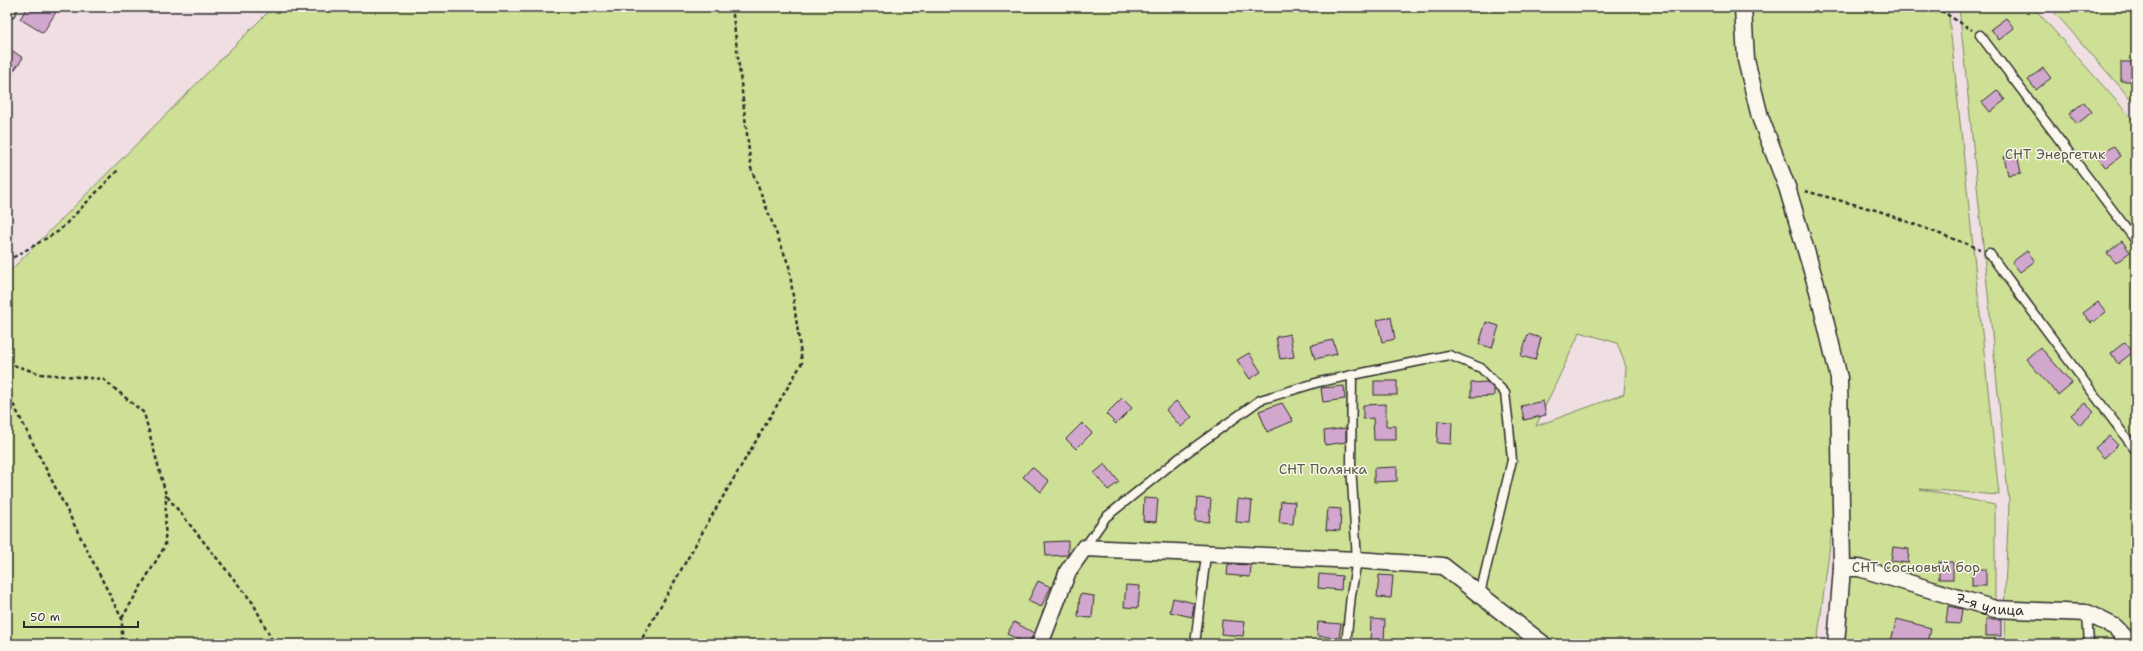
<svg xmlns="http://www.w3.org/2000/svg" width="2143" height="651" viewBox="0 0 2143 651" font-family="'Shantell Sans',sans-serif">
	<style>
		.green { fill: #cde095; stroke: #7c8660; fill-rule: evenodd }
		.building { fill: #d2a7cd; stroke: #2b2b2b }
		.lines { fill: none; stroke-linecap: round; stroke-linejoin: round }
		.service-casing { stroke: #2b2b2b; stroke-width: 11 }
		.minor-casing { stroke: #2b2b2b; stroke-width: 19 }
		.path { stroke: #2b2b2b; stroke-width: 2.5; stroke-dasharray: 4 3; stroke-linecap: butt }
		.service { stroke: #fbf7ec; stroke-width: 8 }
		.minor { stroke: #fbf7ec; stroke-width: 16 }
		.labels { text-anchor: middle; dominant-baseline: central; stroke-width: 3; stroke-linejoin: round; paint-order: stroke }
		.park-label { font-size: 14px; fill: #545846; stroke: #fbf7ec }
		.street-label { font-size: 14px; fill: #2b2b2b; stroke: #fbf7ec }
	</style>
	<rect width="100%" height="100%" fill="#efdfe3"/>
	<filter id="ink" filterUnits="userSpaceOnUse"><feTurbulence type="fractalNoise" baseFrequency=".025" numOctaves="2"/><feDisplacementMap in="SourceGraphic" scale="8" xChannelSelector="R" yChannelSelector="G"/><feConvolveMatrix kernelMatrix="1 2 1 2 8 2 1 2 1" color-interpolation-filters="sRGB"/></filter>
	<g filter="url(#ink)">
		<g class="green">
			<path d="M273 7H1948L1999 495 1920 489 1995 505V644H1831L1838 483 1817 644H7V274ZM1580 332 1617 343 1626 367 1624 394 1536 426Z"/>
			<path d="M1959 7H2033L2136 123V644H2005L2004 611 2009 502Z"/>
			<path d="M2050 7H2136V105Z"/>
		</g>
		<g class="building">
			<path d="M27 7H59L43 33 20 19Z"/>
			<path d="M2006 18 2014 28 1999 40 1991 29Z"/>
			<path d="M7 47 23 58 7 80Z"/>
			<rect x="2121" y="62" width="15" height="19"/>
			<path d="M2043 68 2051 78 2036 90 2028 80Z"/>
			<path d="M1997 90 2005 100 1990 112 1982 102Z"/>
			<path d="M2084 102 2092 112 2077 124 2069 114Z"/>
			<path d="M2113 146 2121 156 2106 168 2098 157Z"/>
			<path d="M2017 154 2021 173 2008 175 2004 157Z"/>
			<path d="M2122 241 2130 252 2116 263 2107 253Z"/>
			<path d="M2027 251 2035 261 2020 272 2012 262Z"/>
			<path d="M2098 302 2106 312 2091 323 2083 313Z"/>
			<path d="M1391 317 1395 339 1382 342 1377 320Z"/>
			<path d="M1486 322 1499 326 1492 348 1479 344Z"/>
			<path d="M1290 334 1294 357 1280 359 1276 337Z"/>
			<path d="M1528 334 1541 338 1535 360 1521 356Z"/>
			<path d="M1333 340 1337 354 1315 359 1311 345Z"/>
			<path d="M2125 342 2133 352 2118 364 2111 353Z"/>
			<path d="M2040 347 2072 383 2058 395 2026 359Z"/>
			<path d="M1249 353 1261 372 1250 379 1237 360Z"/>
			<rect x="1374" y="381" width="23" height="14"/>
			<path d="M1487 382 1494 389V396L1471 397V383Z"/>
			<path d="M1344 386 1345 399 1323 402 1321 388Z"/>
			<path d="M1122 398 1132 408 1116 424 1106 414Z"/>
			<path d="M1176 401 1192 417 1181 427 1166 410Z"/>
			<path d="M1543 401 1546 415 1524 420 1521 406Z"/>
			<path d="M1282 403 1293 421 1267 432 1259 411Z"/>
			<path d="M2085 403 2094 412 2080 425 2071 415Z"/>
			<path d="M1386 404V426H1396V440H1374L1373 418 1363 419V405Z"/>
			<path d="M1438 421 1452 422 1451 444 1437 443Z"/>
			<path d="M1082 423 1092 433 1076 449 1066 439Z"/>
			<path d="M1346 428V442L1325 445 1324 431Z"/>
			<path d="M2109 436 2118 445 2104 458 2095 448Z"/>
			<path d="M1105 464 1119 482 1108 490 1094 473Z"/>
			<path d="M1032 467 1049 481 1041 492 1023 477Z"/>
			<path d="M1397 467V481L1374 482V468Z"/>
			<path d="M1144 498 1158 499 1156 522 1143 521Z"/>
			<path d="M1197 498 1211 499 1209 522 1195 521Z"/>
			<path d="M1238 499 1252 501 1250 523 1236 522Z"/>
			<path d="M1281 501 1295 502 1293 524 1279 523Z"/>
			<path d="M1328 508 1341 509 1340 531 1326 530Z"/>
			<path d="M1068 541V555L1046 556 1045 542Z"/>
			<path d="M1893 547 1909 549 1908 563 1891 561Z"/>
			<rect x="1939" y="562" width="14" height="17"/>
			<path d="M1228 564 1251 565 1250 577 1227 575Z"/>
			<rect x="1972" y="569" width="14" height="17"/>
			<path d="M1319 574 1342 576 1341 590 1318 588Z"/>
			<path d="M1379 575 1393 576 1391 598 1377 597Z"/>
			<path d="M1038 581 1051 587 1041 607 1028 601Z"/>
			<path d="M1126 585 1140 586 1138 608 1124 607Z"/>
			<path d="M1080 594 1094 596 1092 618 1078 617Z"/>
			<path d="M1173 598 1194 603 1192 617 1170 612Z"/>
			<path d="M1948 606 1962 609 1960 624 1946 623Z"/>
			<path d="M1371 619 1385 620 1384 643 1370 642Z"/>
			<path d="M1897 619 1931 628 1928 644H1890Z"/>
			<rect x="1986" y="619" width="15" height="17"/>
			<path d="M1222 620 1245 622 1243 636 1221 634Z"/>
			<path d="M1014 622 1034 633 1028 644 1007 634Z"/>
			<path d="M1318 622 1341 624 1339 638 1317 636Z"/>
		</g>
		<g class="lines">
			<defs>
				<g id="service">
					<path d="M1980 35 2136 241"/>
					<path d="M1989 253 2136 451"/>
					<path d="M1084 548 1106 517 1178 459 1260 400 1319 382 1449 355 1481 368 1505 393 1509 427 1512 460 1480 594"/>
					<path d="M2087 613 2089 644"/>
					<path d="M1195 644 1206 555"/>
					<path d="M1346 644 1351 595 1357 560 1351 465 1352 375"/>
				</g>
				<g id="minor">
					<path d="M1743 7 1746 60 1760 117 1787 187 1818 291 1839 378 1842 568 1836 644"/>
					<path d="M7 11 9 7"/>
					<path id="s1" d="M1842 568H1859L1995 609 2087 613 2115 627 2131 644"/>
					<path d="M1040 644 1068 571 1084 548 1357 560 1443 566 1543 644"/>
				</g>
			</defs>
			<use href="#service" class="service-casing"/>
			<use href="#minor" class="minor-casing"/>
			<g class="path">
				<path d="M1935 7 1972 30"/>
				<path d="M733 9 738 7"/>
				<path d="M1805 191 1879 211 1980 249"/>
				<path d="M7 261 59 231 119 169"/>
				<path d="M7 363 41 374 103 379 144 413 166 495 253 603 274 644"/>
				<path d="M7 392 122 619V644"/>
				<path d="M122 618 165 546 166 495"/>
				<path d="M639 644 714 512 802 363 789 266 751 168 732 7"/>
			</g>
			<use href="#service" class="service"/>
			<use href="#minor" class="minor"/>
		</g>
	</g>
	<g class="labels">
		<g class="park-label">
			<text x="2055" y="154">СНТ Энергетик</text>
			<text x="1323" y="469">СНТ Полянка</text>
			<text x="1916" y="567">СНТ Сосновый бор</text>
		</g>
		<g class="street-label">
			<text stroke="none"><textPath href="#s1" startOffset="153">7-я улица</textPath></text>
		</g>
	</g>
	<rect width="2143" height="651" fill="none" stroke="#fbf7ec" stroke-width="24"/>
	<rect x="12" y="12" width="2119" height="627" fill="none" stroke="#2b2b2b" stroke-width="1.5" filter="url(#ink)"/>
	<path d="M24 621v6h114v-6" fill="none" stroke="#2b2b2b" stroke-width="2"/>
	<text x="30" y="621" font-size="12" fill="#2b2b2b" stroke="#fbf7ec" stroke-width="3" paint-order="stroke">50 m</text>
</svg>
